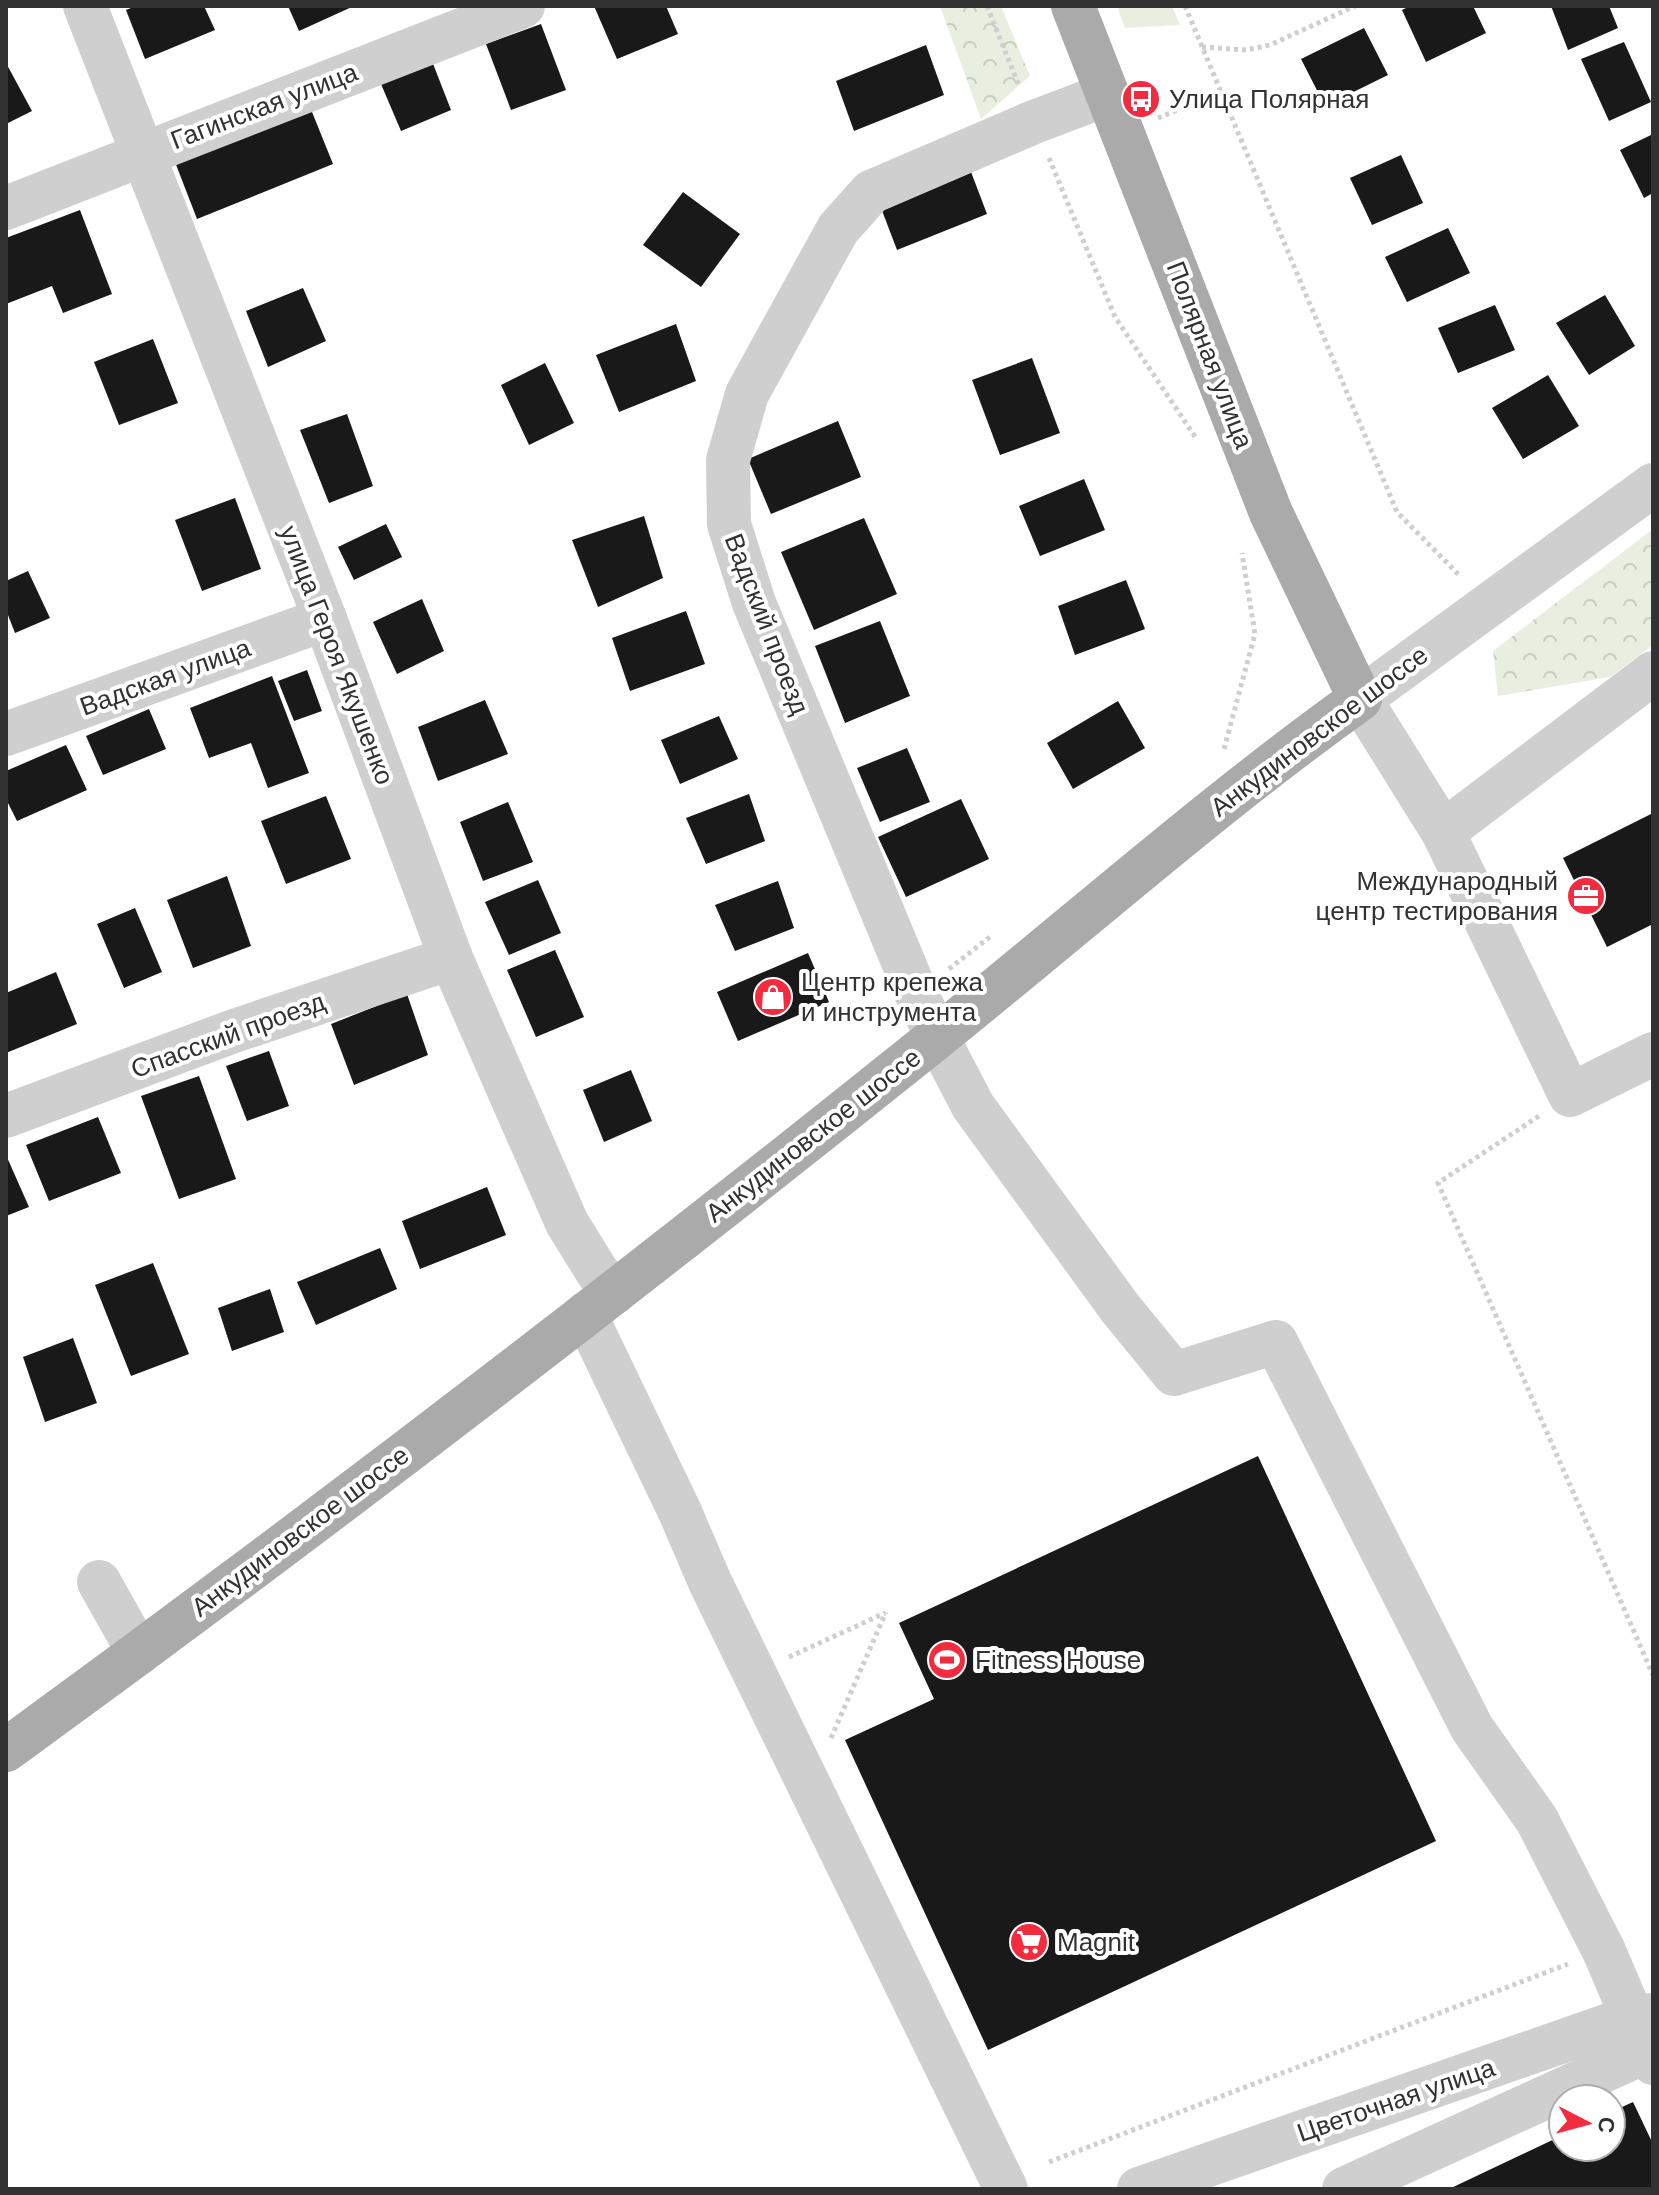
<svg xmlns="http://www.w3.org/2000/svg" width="1659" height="2195" viewBox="0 0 1659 2195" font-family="Arial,sans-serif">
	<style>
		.grass { fill: #e9efe0 }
		.forest { fill: url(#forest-crowns) }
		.building { fill: #191919 }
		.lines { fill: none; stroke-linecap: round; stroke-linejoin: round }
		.path { stroke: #cfcfcf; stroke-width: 5; stroke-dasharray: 4 4; stroke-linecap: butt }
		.minor { stroke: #cfcfcf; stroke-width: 44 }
		.major { stroke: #aaa; stroke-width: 44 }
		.labels { text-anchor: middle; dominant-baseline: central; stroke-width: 8; stroke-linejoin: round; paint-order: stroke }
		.poi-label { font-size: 26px; fill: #323232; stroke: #fff; text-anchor: start }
		.street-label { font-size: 26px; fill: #323232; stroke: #fff }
	</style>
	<defs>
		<pattern id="forest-crowns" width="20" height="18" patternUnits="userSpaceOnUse" patternTransform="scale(2)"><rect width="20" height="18" fill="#e9efe0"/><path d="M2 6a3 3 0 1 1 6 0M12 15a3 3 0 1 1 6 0" fill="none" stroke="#c8cdc1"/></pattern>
	</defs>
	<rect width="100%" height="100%" fill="#fff"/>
	<path class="grass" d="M1117 6H1172L1180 25 1125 28Z"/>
	<g class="forest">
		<path d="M940 6H1001L1030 76 981 119Z"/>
		<path d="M1653 529V645L1610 677 1498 696 1493 651Z"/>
	</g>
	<g class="building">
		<path d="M136 6H204L215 30 145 59 126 10Z"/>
		<path d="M288 6H354L299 31Z"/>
		<path d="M594 6H666L678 34 617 59Z"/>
		<path d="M1410 6H1473L1486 33 1426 62 1402 10Z"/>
		<path d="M1551 6H1609L1618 28 1568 50Z"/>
		<path d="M541 24 566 90 511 110 486 44Z"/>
		<path d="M1364 28 1388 75 1325 106 1301 59Z"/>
		<path d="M1624 42 1651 102 1609 121 1581 59Z"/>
		<path d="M926 45 944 95 854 131 836 81Z"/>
		<path d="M430 56 451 110 401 131 378 77Z"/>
		<path d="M6 63 32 111 6 124Z"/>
		<path d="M310 107 333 164 197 219 175 162Z"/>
		<path d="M1653 134V193L1644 198 1620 150Z"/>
		<path d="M1401 155 1423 203 1372 225 1350 178Z"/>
		<path d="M968 164 987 214 897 250 878 200Z"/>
		<path d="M683 192 740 234 701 287 643 245Z"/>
		<path d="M80 210 112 294 63 313 52 286 6 304V238Z"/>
		<path d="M1448 228 1470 273 1407 302 1385 257Z"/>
		<path d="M303 288 326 341 268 367 246 311Z"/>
		<path d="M1605 295 1635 346 1589 375 1556 323Z"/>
		<path d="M1495 305 1515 350 1458 373 1438 328Z"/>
		<path d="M676 324 696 381 619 412 596 355Z"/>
		<path d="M153 339 178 403 119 425 94 362Z"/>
		<path d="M1032 358 1060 433 1000 455 972 380Z"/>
		<path d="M545 363 574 423 529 445 501 385Z"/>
		<path d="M1548 375 1579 426 1523 459 1492 408Z"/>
		<path d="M347 414 373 486 329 503 300 430Z"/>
		<path d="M838 421 861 477 771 514 748 459Z"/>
		<path d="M1084 479 1105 530 1040 556 1019 506Z"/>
		<path d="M235 498 261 569 202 591 175 520Z"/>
		<path d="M644 516 663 578 598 607 572 540Z"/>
		<path d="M864 518 897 594 814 630 781 552Z"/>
		<path d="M386 524 402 557 354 580 338 547Z"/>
		<path d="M28 571 50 618 15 633 6 610V581Z"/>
		<path d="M1126 580 1145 629 1075 655 1058 606Z"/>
		<path d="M422 599 444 651 397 674 373 622Z"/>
		<path d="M686 611 705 664 630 691 612 638Z"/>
		<path d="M880 621 910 696 845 723 815 646Z"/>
		<path d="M307 670 322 711 294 721 278 681Z"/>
		<path d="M272 676 309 773 268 788 251 743 209 758 190 708Z"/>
		<path d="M485 700 508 754 438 781 418 727Z"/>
		<path d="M1118 701 1145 748 1073 789 1047 743Z"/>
		<path d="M149 709 166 749 103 775 86 736Z"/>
		<path d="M719 716 738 759 680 784 661 740Z"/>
		<path d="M66 745 87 790 17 821 6 799V771Z"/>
		<path d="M907 748 930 802 880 822 857 768Z"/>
		<path d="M749 794 765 841 706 864 686 818Z"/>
		<path d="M326 796 351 859 286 884 261 821Z"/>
		<path d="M961 799 989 859 906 897 878 837Z"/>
		<path d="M508 802 533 862 483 881 460 822Z"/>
		<path d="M1653 813V924L1607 947 1563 858Z"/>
		<path d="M227 876 251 946 193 968 167 900Z"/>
		<path d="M538 880 561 933 509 955 485 902Z"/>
		<path d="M778 881 794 928 735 951 715 905Z"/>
		<path d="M135 908 162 972 124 988 97 924Z"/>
		<path d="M555 950 584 1017 536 1037 507 970Z"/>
		<path d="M808 953 829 1002 738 1041 717 992Z"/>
		<path d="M56 972 77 1024 6 1053V993Z"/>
		<path d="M407 994 428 1055 354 1085 331 1024Z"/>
		<path d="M269 1051 289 1106 247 1121 226 1066Z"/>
		<path d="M631 1070 652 1121 604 1142 583 1090Z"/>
		<path d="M199 1076 236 1179 179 1199 141 1096Z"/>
		<path d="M98 1117 121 1173 49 1201 26 1145Z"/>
		<path d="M6 1155 29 1207 6 1216Z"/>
		<path d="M487 1187 506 1235 420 1269 402 1221Z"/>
		<path d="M380 1248 397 1289 316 1325 297 1282Z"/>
		<path d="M153 1263 189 1354 131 1376 95 1285Z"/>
		<path d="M270 1289 284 1332 232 1351 218 1308Z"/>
		<path d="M73 1338 97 1403 45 1422 23 1357Z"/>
		<path d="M1258 1456 1436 1841 988 2050 845 1740 934 1699 899 1623Z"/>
		<path d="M1633 2102 1653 2144V2189H1449L1563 2135V2147H1611V2112Z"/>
	</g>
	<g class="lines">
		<g class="path">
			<path d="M987 6 1019 86"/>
			<path d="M1185 6 1397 512 1461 577"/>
			<path d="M1202 47 1246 50 1270 45 1355 6"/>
			<path d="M1158 118 1220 93"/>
			<path d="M1049 158 1115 317 1196 438"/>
			<path d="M1224 749 1255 634 1242 553"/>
			<path d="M949 969 991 936"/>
			<path d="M1539 1116 1438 1183 1653 1675"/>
			<path d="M789 1657 885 1613"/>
			<path d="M831 1738 886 1612"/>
			<path d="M1049 2162 1568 1964"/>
		</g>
		<g class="minor">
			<path d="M85 6 325 619 451 958 567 1223 598 1273 615 1292"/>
			<path d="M1108 94 1034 122 871 192 838 229 747 394 728 460 729 524 754 603 917 995 937 1037 973 1106 1120 1308 1174 1374 1276 1342 1472 1728 1537 1820 1604 1951 1632 2017"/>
			<path d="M6 208 523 6"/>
			<path d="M1653 485 1360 699 1443 832 1570 1095 1653 1054"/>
			<path d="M6 734 325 619"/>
			<path d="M1443 832 1653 673"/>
			<path d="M6 1116 234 1031 451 958"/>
			<path d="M585 1314 680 1512 710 1582 1006 2189"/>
			<path d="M99 1582 139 1653"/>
			<path d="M1139 2189 1632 2017 1653 2015"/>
			<path d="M1344 2189 1645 2052 1653 2063"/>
		</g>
		<path class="major" d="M6 1750C322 1520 632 1282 936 1038 1077 925 1213 804 1360 699L1271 513 1073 6"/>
	</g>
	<defs>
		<symbol id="bus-disc" viewBox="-11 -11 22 22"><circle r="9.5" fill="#f22b3e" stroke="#fff"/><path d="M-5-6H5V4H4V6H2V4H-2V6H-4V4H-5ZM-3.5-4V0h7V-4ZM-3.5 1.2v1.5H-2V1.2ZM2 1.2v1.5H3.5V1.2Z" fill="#fff"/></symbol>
		<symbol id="office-disc" viewBox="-11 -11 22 22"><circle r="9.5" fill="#f22b3e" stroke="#fff"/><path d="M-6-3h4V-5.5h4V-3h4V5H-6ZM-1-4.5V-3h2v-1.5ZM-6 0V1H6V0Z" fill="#fff"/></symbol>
		<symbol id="shop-disc" viewBox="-11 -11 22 22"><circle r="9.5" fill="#f22b3e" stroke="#fff"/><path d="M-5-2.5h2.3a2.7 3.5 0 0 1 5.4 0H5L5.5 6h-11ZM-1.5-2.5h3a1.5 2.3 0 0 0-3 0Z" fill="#fff"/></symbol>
		<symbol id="stadium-disc" viewBox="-11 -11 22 22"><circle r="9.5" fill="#f22b3e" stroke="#fff"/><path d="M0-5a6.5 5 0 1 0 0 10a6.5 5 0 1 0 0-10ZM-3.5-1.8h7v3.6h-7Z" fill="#fff"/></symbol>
		<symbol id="supermarket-disc" viewBox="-11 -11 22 22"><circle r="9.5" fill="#f22b3e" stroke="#fff"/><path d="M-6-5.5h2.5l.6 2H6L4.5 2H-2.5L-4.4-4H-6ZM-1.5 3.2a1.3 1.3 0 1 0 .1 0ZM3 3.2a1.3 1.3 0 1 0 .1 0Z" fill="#fff"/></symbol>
	</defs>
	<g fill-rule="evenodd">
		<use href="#bus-disc" x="1119" y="77" width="44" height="44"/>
		<use href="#office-disc" x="1564" y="874" width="44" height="44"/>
		<use href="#shop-disc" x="751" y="975" width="44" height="44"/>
		<use href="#stadium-disc" x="925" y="1638" width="44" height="44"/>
		<use href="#supermarket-disc" x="1007" y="1920" width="44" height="44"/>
	</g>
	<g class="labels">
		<g class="poi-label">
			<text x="1169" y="99">Улица Полярная</text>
			<text x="1558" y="881" text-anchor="end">Международный<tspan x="1558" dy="30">центр тестирования</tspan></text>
			<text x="801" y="982">Центр крепежа<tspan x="801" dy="30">и инструмента</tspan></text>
			<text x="975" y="1660">Fitness House</text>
			<text x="1057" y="1942">Magnit</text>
		</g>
		<g class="street-label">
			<text transform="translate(264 106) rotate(-21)">Гагинская улица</text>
			<text transform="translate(1210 355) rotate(69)">Полярная улица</text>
			<text transform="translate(767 624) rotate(69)">Вадский проезд</text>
			<text transform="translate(337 655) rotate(69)">улица Героя Якушенко</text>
			<text transform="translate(165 677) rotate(-20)">Вадская улица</text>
			<text transform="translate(1319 731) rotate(-37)">Анкудиновское шоссе</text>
			<text transform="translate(228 1035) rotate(-20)">Спасский проезд</text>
			<text transform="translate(813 1135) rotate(-38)">Анкудиновское шоссе</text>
			<text transform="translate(300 1531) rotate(-37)">Анкудиновское шоссе</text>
			<text transform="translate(1396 2100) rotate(-19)">Цветочная улица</text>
		</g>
	</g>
	<rect width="1659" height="2195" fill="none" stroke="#323232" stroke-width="16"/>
	<g transform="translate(1587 2123) rotate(96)"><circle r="38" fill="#ffffff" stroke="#adadad" stroke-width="2"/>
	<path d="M0-6L14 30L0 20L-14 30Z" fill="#f22b3e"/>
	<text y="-12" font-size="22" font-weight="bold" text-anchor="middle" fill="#323232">С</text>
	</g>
</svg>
